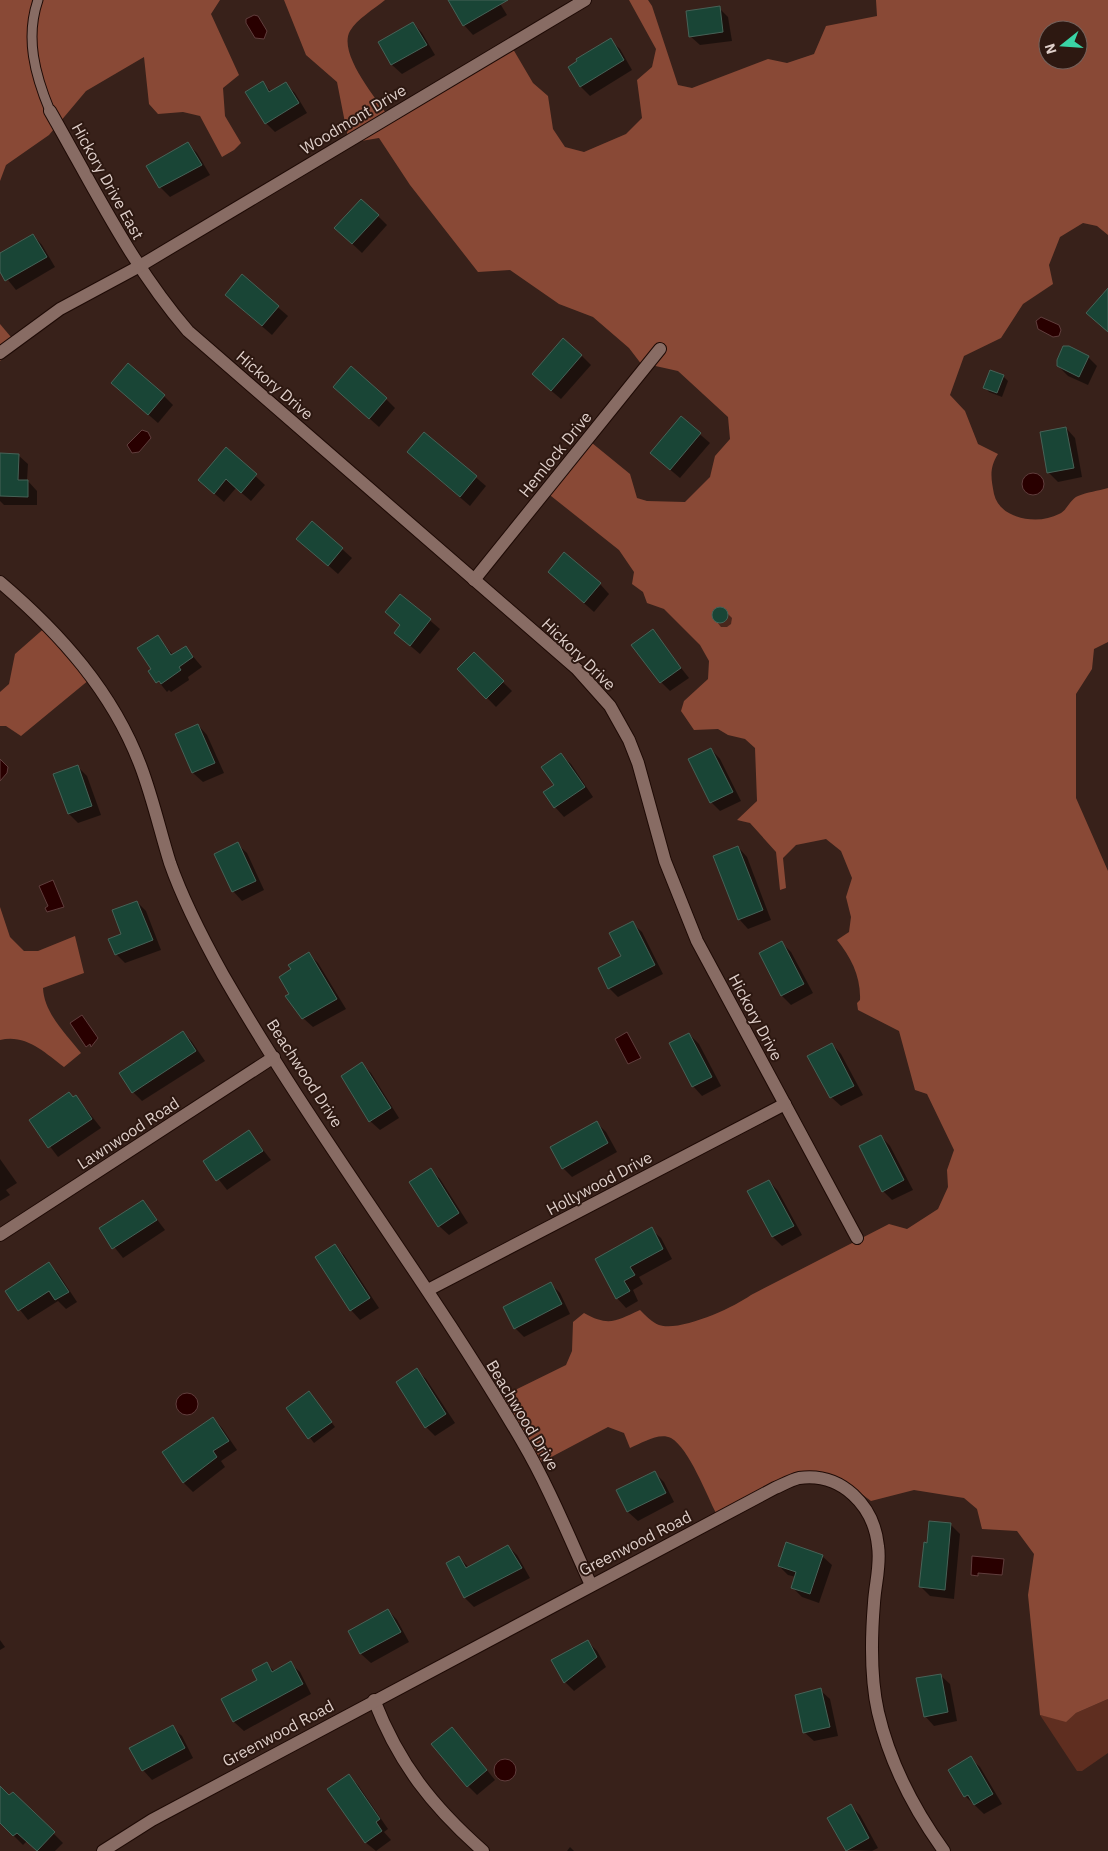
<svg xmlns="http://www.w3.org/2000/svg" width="1108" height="1851" viewBox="0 0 1108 1851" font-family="'IBM Plex Sans',sans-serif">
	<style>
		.green { fill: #5f2e20 }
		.forest { fill: #894936; fill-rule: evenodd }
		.water { fill: #290000; stroke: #603e3d }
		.shadow { fill: #0007 }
		.building { fill: #194536; stroke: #476257 }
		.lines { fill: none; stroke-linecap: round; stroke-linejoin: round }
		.lane-casing { stroke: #1e0a05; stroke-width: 11 }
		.street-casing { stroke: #1e0a05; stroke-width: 14 }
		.lane { stroke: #886c64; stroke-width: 9 }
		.street { stroke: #886c64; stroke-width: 12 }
		.labels { text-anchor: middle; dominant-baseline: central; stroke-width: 4; stroke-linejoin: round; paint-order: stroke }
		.street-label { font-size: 16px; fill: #dfcfca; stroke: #2d1811 }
	</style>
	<rect width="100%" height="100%" fill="#38211a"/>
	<path class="green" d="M1108 1699V1753L1082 1771H1077L1040 1715 1066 1721 1076 1713Z"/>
	<g class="forest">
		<path d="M0 0H220L211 14 239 75 223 88 225 116 241 143 234 150 222 157 200 116 183 112 158 114 149 104 144 57 86 91 49 135 6 165 0 181Z"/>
		<path d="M284 0H385C374 9 357 19 350 31 337 54 379 102 391 120L513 49 533 83 548 96 553 129 565 147 584 152 626 134 642 118 637 80 652 67 656 49 629 0H648L652 6 678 85 692 88 768 59 787 63 814 54 826 26 877 16 876 0H1108V235L1097 226 1083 223 1060 237 1049 265 1053 284 1023 304 1001 338 964 356 950 395 965 411 978 444 998 454C989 468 991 478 994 494 1000 520 1039 525 1059 514 1067 511 1070 499 1078 496 1087 492 1098 491 1108 488V642L1094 649 1092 669 1076 694V798L1108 871V1699L1076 1713 1066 1722 1040 1715 1028 1595 1034 1554 1017 1531 982 1529 977 1509 964 1498 914 1490 871 1501 848 1484 802 1477 717 1515C707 1496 689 1448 671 1438 659 1432 642 1443 630 1448L624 1433 608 1427 540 1463 502 1400 503 1396 566 1365 572 1351 573 1322 584 1313C609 1327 616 1321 640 1310 645 1315 653 1323 659 1325 680 1332 733 1308 751 1295L889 1224 907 1229 938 1209 948 1187 947 1170 954 1150 927 1094 915 1090 899 1031 858 1010 857 1003 860 1000C861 977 851 957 837 940L849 932 851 917 846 897 852 878 841 851 826 839 796 845 783 858 786 888 780 890 776 852 750 823 737 820 757 801 755 748 745 739 728 735 718 729 694 730 681 711 684 701 708 679 709 661 700 645 664 609 647 603 643 592 632 584 634 572 619 550 546 492 592 443 630 474 637 498 647 501 685 502 710 477 715 456 730 439 728 417 678 371 651 365H642L629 348 593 317 559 304 510 270 478 272 410 185 379 138 349 143 337 82 306 55ZM1048 30H1078V60H1048Z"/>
		<path d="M0 324 16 343 0 361Z"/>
		<path d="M48 625 56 630 93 669 95 675 21 736 6 726H0V692L9 684 15 654Z"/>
		<path d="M0 907 10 937 24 951H38L75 936 84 973 43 988C44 1013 66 1034 81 1053L64 1067C44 1052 26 1034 0 1040Z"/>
	</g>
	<g class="water">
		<path d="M254 15 258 16 267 31 264 39 255 38 246 23V19Z"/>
		<path d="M1041 317 1059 325 1061 330 1059 336 1053 337 1038 329 1036 321Z"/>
		<path d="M142 430 148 432 151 438 139 452 132 453 127 445Z"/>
		<circle cx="1033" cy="484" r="11"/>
		<path d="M0 759 8 767 7 773 0 781Z"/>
		<path d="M53 880 64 907 47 912 45 908 48 906 39 886Z"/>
		<path d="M82 1015 98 1038 91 1047 90 1044 86 1047 70 1023Z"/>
		<path d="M627 1032 641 1058 628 1064 615 1039Z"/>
		<circle cx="187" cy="1404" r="11"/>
		<path d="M972 1556 1004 1559 1002 1575 978 1573V1576L971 1575Z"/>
		<circle cx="505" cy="1770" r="11"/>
	</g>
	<g class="shadow">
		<path d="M457 0H498L507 15 473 35 464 25Z"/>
		<path d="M719 8 728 17 732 41 700 45 690 36Z"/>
		<path d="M413 23 422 33 435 55 402 74 392 65 380 42Z"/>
		<path d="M610 40 620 49 632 70 590 96 581 87 569 68Z"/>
		<path d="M262 83 272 92 286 84 295 93 307 113 275 132 266 123Z"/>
		<path d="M188 144 197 153 210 175 170 197 160 187 148 167Z"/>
		<path d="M378 216 387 225 362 253 345 237Z"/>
		<path d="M33 235 42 245 55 267 16 290 0 270V255Z"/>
		<path d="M242 276 288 316 272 335 236 304Z"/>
		<path d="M582 356 591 365 561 399 542 383Z"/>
		<path d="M1088 357 1097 366 1088 385 1068 376 1058 366Z"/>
		<path d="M1003 376 1008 381 1002 397 989 392 985 387Z"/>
		<path d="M122 392 164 396 173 405 158 423Z"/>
		<path d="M344 396 386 399 395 408 379 427Z"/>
		<path d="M681 418 710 443 680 478 661 462Z"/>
		<path d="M1066 428 1075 438 1082 477 1058 482 1048 472Z"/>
		<path d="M424 433 486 486 470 506 418 461Z"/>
		<path d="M226 449 265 485 251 501 236 488 224 502 199 480Z"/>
		<path d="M0 455H18L28 464 27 480 37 491V505H4L0 501Z"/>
		<path d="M298 539 342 549 352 558 338 574Z"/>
		<path d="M559 581 600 584 609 594 594 612Z"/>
		<path d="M400 595 440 629 420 654 395 633 401 626Z"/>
		<path d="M718 608 723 609 732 618 731 624 727 627H721L713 617V612Z"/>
		<path d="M652 631 689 678 670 691 661 682Z"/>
		<path d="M157 636 173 655 185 647 202 667 188 677 189 680 171 692 169 690 167 692 150 671 152 669Z"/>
		<path d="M474 654 512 691 496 707 459 669Z"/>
		<path d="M198 725 207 735 224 773 203 782 193 773 177 734Z"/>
		<path d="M711 749 720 759 741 801 720 811 711 802Z"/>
		<path d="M561 755 571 764 593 797 564 817 555 807V785Z"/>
		<path d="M78 767 87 776 101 815 78 823 69 814Z"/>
		<path d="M237 844 247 853 264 890 242 901 233 891Z"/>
		<path d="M738 847 747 857 771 920 748 929 739 919Z"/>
		<path d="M137 902 146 911 161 950 125 963 116 954Z"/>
		<path d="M632 923 642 932 663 974 618 997 609 988 622 957Z"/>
		<path d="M782 943 791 952 813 993 791 1005 782 996 761 954Z"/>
		<path d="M309 954 318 963 346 1009 313 1027 303 1018 291 995 293 970Z"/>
		<path d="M183 1032 192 1042 205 1061 142 1101 133 1092Z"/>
		<path d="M689 1034 699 1044 721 1086 702 1096 693 1086Z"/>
		<path d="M832 1044 841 1054 863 1095 841 1106 831 1097Z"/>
		<path d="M362 1064 371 1073 399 1118 380 1130 370 1121Z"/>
		<path d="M79 1100 101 1128 58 1157 36 1128Z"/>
		<path d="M597 1123 606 1132 617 1152 572 1177 563 1168Z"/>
		<path d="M249 1132 271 1160 227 1190 205 1162Z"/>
		<path d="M881 1136 890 1146 913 1190 892 1200 883 1191Z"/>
		<path d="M0 1159 17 1183 6 1190 10 1195 0 1201Z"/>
		<path d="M431 1170 440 1179 468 1223 449 1235 439 1226Z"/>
		<path d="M769 1181 778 1191 802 1235 782 1246 773 1237Z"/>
		<path d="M143 1201 165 1230 123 1258 100 1229Z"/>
		<path d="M651 1229 661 1238 672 1259 639 1277 643 1284 633 1290 638 1301 626 1308 617 1298 597 1259Z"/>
		<path d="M335 1246 344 1255 379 1308 360 1320 351 1310 317 1258Z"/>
		<path d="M49 1264 58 1273 77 1302 66 1309 58 1301 28 1320 6 1292Z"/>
		<path d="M551 1284 560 1293 570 1314 524 1337 515 1328Z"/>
		<path d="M417 1370 426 1379 455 1423 435 1436 426 1427Z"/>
		<path d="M309 1392 335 1427 314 1443 287 1408Z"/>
		<path d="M213 1418 222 1428 237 1450 221 1461 225 1467 193 1492 184 1483 164 1452Z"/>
		<path d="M654 1472 664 1482 674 1502 638 1521 628 1512 618 1491Z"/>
		<path d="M951 1525 960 1534 954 1599 930 1596 921 1587 928 1544Z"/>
		<path d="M508 1546 517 1555 530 1578 474 1607 465 1598 447 1564 459 1557 469 1568Z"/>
		<path d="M822 1556 832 1565 819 1603 802 1597 792 1587 796 1577 788 1575 779 1566Z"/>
		<path d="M388 1610 397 1620 409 1642 371 1663 361 1654 349 1632Z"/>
		<path d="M0 1640 5 1647 0 1650Z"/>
		<path d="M588 1642 597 1651 606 1667 574 1691 565 1682Z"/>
		<path d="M266 1663 274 1671 290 1663 300 1672 311 1694 244 1731 234 1722 223 1700 259 1680Z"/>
		<path d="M940 1675 950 1684 957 1721 934 1726 925 1716Z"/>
		<path d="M820 1690 830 1699 838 1736 814 1741 804 1732Z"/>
		<path d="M172 1727 182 1736 193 1758 152 1780 143 1770Z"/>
		<path d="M461 1738 495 1780 477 1795 468 1786Z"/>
		<path d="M970 1758 980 1767 1002 1804 984 1814 965 1796Z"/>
		<path d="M348 1775 358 1785 388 1829 384 1832 391 1840 376 1851 365 1842Z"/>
		<path d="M0 1788 9 1797 13 1793 63 1843 55 1851H37L27 1841 23 1845 0 1822Z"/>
		<path d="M851 1806 860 1815 878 1848 872 1851 847 1850Z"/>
		<path d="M570 1847 574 1851H567Z"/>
	</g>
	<g class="building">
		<path d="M448 0H508L463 26Z"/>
		<path d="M720 6 723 32 689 37 686 11Z"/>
		<path d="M413 22 427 45 391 65 378 42Z"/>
		<path d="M611 38 624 60 580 87 568 67 577 61 576 59Z"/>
		<path d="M263 81 269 92 286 82 299 103 265 124 245 92Z"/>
		<path d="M188 142 202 165 159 188 146 166Z"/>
		<path d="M361 199 379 215 352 244 334 228Z"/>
		<path d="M33 234 47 257 5 281 0 272V253Z"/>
		<path d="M242 274 279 306 262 326 225 295Z"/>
		<path d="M1108 288V332L1086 313Z"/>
		<path d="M563 338 582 355 551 391 532 374Z"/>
		<path d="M1063 346H1069L1089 356 1079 377 1057 366V360Z"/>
		<path d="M128 363 165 395 148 415 111 383Z"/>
		<path d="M351 366 387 398 369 419 333 387Z"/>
		<path d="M990 370 1004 375 997 393 983 388Z"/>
		<path d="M681 416 701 433 670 470 650 453Z"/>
		<path d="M1066 427 1074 468 1047 473 1040 432Z"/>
		<path d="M424 432 477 476 460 497 407 452Z"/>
		<path d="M226 447 257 474 241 493 226 479 214 494 198 480Z"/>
		<path d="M0 453 19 454 18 480H28V497L0 496Z"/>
		<path d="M312 521 343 548 328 566 296 539Z"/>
		<path d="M564 552 601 583 584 603 548 572Z"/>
		<path d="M400 594 431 619 410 646 394 633 400 625 385 612Z"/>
		<circle cx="720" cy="615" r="8"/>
		<path d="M653 629 681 668 660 683 631 645Z"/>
		<path d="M158 635 171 655 186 646 193 657 179 667 181 670 161 684 159 681 156 683 148 671 151 669 137 648Z"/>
		<path d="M474 652 504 681 486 699 457 669Z"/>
		<path d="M198 724 215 763 192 773 175 734Z"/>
		<path d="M711 748 733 792 710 803 688 759Z"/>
		<path d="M561 753 585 787 554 808 543 792 554 785 541 767Z"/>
		<path d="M78 765 92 806 68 814 53 774Z"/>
		<path d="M238 842 256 881 232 892 214 854Z"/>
		<path d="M738 846 763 910 738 920 713 856Z"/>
		<path d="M137 901 153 940 115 955 108 939 121 934 112 910Z"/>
		<path d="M633 921 655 965 608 989 598 968 621 956 609 933Z"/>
		<path d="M782 941 804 984 781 996 759 953Z"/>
		<path d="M309 952 337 999 302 1019 285 996 289 994 279 977 291 969 288 965Z"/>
		<path d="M183 1031 196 1051 132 1093 119 1073Z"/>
		<path d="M689 1033 712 1077 692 1087 669 1043Z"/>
		<path d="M832 1043 854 1086 830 1098 807 1056Z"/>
		<path d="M362 1062 391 1108 369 1122 341 1076Z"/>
		<path d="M69 1092 73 1097 76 1095 92 1119 48 1148 29 1120Z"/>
		<path d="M597 1121 608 1143 562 1169 550 1147Z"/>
		<path d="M249 1130 263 1151 216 1181 203 1161Z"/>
		<path d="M881 1135 904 1180 882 1192 859 1146Z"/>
		<path d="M431 1168 459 1213 438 1227 409 1182Z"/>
		<path d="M769 1180 794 1226 772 1237 747 1191Z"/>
		<path d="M143 1200 157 1220 112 1249 99 1228Z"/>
		<path d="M652 1227 663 1249 630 1267 635 1275 624 1281 630 1291 616 1299 595 1259Z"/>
		<path d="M335 1244 370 1298 350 1311 315 1257Z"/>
		<path d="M49 1262 69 1292 55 1300 49 1291 18 1311 5 1291Z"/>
		<path d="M551 1282 562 1304 514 1329 503 1307Z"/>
		<path d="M417 1368 446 1414 425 1428 396 1382Z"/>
		<path d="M309 1391 332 1422 308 1439 286 1408Z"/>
		<path d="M213 1417 229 1441 213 1451 217 1457 183 1483 162 1452Z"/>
		<path d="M655 1471 666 1493 627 1512 616 1490Z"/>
		<path d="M929 1521 951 1523 945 1590 919 1587 924 1542 927 1543Z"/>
		<path d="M786 1542 823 1555 810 1594 791 1588 796 1572 778 1566Z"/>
		<path d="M508 1545 522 1568 464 1598 446 1563 459 1556 466 1568Z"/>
		<path d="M388 1609 401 1632 360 1654 348 1631Z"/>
		<path d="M588 1640 597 1657 564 1683 551 1660Z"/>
		<path d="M291 1661 303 1684 233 1722 221 1699 257 1680 252 1670 267 1662 272 1672Z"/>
		<path d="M941 1674 948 1712 924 1717 916 1678Z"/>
		<path d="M821 1688 830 1727 803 1733 795 1695Z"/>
		<path d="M173 1725 185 1748 142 1771 129 1748Z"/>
		<path d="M452 1727 487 1770 467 1787 431 1744Z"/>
		<path d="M971 1756 993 1794 974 1805 968 1795 964 1797 948 1770Z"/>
		<path d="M349 1774 380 1819 376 1822 382 1831 365 1843 327 1789Z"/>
		<path d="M0 1786 9 1795 13 1792 55 1832 37 1851 17 1833 13 1836 0 1823Z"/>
		<path d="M851 1804 869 1838 846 1851 827 1818Z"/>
	</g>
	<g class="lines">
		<defs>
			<path id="lane" d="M38 0C25 38 35 75 50 111"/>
			<g id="street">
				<path d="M50 111C93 186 131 265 188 331L577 669 610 706 629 740 638 763 665 861 697 941 857 1238"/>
				<path d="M0 353 60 309 138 267 585 0"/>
				<path d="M474 580 660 349"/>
				<path d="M0 582C60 633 113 692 141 767 153 799 160 831 170 863 184 903 203 939 223 975 315 1135 429 1282 522 1441 549 1487 569 1537 591 1585"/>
				<path d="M0 1235 274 1057"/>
				<path d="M428 1290 785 1104"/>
				<path d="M374 1700C399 1764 432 1806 483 1851"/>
				<path d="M103 1851 152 1820 775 1488C782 1485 791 1480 799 1478 842 1472 874 1506 878 1546 881 1565 875 1584 874 1603 871 1639 870 1676 878 1712 890 1764 913 1808 944 1851"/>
			</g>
		</defs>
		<use href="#lane" class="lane-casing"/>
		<use href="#street" class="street-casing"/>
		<use href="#lane" class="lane"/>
		<use href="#street" class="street"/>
	</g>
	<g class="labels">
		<g class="street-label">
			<text transform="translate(353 119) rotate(-31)">Woodmont Drive</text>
			<text transform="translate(108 181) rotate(61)">Hickory Drive East</text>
			<text transform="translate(275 385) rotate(41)">Hickory Drive</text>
			<text transform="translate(555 454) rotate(-51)">Hemlock Drive</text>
			<text transform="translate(579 654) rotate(44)">Hickory Drive</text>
			<text transform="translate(756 1017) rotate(62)">Hickory Drive</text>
			<text transform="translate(305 1073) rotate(57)">Beachwood Drive</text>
			<text transform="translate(128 1133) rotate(-33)">Lawnwood Road</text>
			<text transform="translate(599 1183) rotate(-28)">Hollywood Drive</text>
			<text transform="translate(523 1415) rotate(59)">Beachwood Drive</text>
			<text transform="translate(635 1543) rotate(-27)">Greenwood Road</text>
			<text transform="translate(278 1733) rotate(-28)">Greenwood Road</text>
		</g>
	</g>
	<g transform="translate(1063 45) rotate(253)"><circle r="24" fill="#2d1811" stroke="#74615b"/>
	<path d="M0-4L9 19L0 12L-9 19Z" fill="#3ad4a5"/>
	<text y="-8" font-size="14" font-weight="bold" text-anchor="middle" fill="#dfcfca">N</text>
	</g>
</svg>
